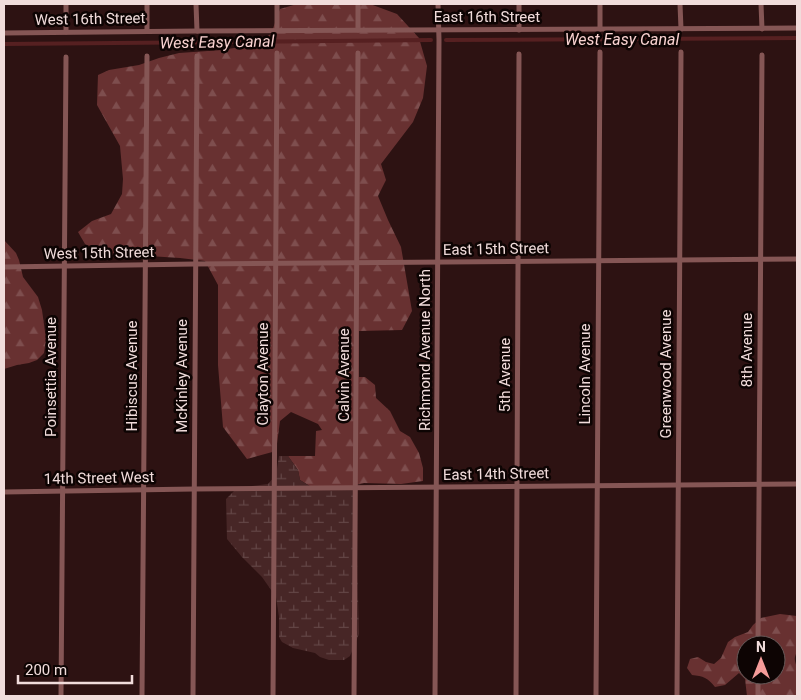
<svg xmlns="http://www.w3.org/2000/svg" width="801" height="700" viewBox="0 0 801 700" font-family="Roboto,sans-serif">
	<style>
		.forest { fill: url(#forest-firs); fill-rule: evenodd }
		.wetland { fill: url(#wetland-marsh) }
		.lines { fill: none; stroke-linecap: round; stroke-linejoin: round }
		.canal { stroke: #562021; stroke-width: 4 }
		.minor { stroke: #855655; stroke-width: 5 }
		.labels { text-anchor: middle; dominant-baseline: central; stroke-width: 5; stroke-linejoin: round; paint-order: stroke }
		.street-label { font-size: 15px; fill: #f1dcdb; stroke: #0d0403 }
		.water-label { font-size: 16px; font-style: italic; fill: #f9d2d0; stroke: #0d0403 }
	</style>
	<defs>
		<pattern id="forest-firs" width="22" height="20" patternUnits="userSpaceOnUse" patternTransform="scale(1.25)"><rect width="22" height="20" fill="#683131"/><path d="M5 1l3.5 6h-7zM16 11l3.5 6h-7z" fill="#7e4e4e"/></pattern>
		<pattern id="wetland-marsh" width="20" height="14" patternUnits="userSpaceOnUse" patternTransform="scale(1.25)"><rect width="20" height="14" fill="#472626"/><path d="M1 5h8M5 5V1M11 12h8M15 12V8" fill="none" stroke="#624545"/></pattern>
	</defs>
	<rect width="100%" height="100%" fill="#2d1212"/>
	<g class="forest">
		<path d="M297 4H370L397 14 419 38 427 66 423 98 413 122 381 164 386 180 378 196 388 220 401 247 412 311 402 330 359 331V377H365L375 385 376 398 390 411 400 431 410 437 419 453 423 468V481L401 484 364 483 344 488 316 490 300 480 298 470 288 456H315L316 431 322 430 318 424 291 412 280 421 276 451 247 459 223 427 218 365V285L205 261 180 258 133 255H107L85 244 78 232 92 221 111 214 122 194 123 179 120 146 97 105 98 75 109 70 139 65 159 58 179 53 222 50 252 45 271 34 280 9Z"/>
		<path d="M4 240 16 253 19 260 23 277 38 297 42 310 46 339 44 353 37 360 29 363 17 365 4 369Z"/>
		<path d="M780 614 797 616V652C792 661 797 662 797 671 798 679 797 688 797 696H747L745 679 739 673 725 685 715 687C708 678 703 676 692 675L687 668 690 659 698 657 706 662 714 664 721 658 728 642 735 637 748 632 753 625 761 618ZM746 645H776V675H746Z"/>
	</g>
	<path class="wetland" d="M279 456H288L298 470 300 480 316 490 344 488 364 483 355 486 359 634 350 656 344 660H329L320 657 315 653 293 648 282 642 279 637V617L276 597 262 577 242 557 227 539 226 499 237 488 268 484 276 475Z"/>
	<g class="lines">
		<g class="canal">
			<path d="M446 40 797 38"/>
			<path d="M4 44 431 40"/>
		</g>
		<g class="minor">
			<path d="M66 4V32"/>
			<path d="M147 4V31"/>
			<path d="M196 4 197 31"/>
			<path d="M277 4V30"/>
			<path d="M358 4V30"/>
			<path d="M519 4V30"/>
			<path d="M600 4V29"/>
			<path d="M680 4 681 29"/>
			<path d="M761 4 762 29"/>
			<path d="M4 33 197 31 797 28"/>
			<path d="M4 267 195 264 797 259"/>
			<path d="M4 492 194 489 797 484"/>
			<path d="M758 645 762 55"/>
			<path d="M61 696 66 57"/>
			<path d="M142 696 147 56"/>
			<path d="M193 696 197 56"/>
			<path d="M273 696 277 53"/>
			<path d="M354 696 358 53"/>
			<path d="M435 696 439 40 438 4"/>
			<path d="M516 696 519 54"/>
			<path d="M596 696 600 52"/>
			<path d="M677 696 681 52"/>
			<path d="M758 696V675"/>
		</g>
	</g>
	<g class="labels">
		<g class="street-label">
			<text x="487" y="17">East 16th Street</text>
			<text transform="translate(90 19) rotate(-1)">West 16th Street</text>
			<text transform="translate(496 249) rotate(-1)">East 15th Street</text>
			<text transform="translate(99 253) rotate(-1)">West 15th Street</text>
			<text transform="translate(425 350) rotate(-90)">Richmond Avenue North</text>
			<text transform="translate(747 350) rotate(-90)">8th Avenue</text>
			<text transform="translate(263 374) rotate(-90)">Clayton Avenue</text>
			<text transform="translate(585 374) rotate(-90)">Lincoln Avenue</text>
			<text transform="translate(666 374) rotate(-90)">Greenwood Avenue</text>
			<text transform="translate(344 375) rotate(-90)">Calvin Avenue</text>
			<text transform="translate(505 375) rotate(-90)">5th Avenue</text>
			<text transform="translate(132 376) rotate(-90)">Hibiscus Avenue</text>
			<text transform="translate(182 376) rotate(-90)">McKinley Avenue</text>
			<text transform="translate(51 377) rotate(-90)">Poinsettia Avenue</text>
			<text transform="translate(496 474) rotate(-1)">East 14th Street</text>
			<text transform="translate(99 478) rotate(-1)">14th Street West</text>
		</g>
		<g class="water-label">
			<text x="622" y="39">West Easy Canal</text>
			<text transform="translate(217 42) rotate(-1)">West Easy Canal</text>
		</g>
	</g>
	<rect width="801" height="700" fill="none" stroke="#f1dcdb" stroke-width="10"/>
	<g transform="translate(761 660)"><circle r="24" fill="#0d0403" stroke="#685a59"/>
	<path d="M0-4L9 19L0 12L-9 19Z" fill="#f59b99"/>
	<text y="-8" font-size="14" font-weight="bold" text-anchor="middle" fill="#f1dcdb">N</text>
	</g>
	<path d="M18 675v8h114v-8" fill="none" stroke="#f1dcdb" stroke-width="2.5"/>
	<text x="25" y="675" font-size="15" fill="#f1dcdb" stroke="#0d0403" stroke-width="4" paint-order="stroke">200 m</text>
</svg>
